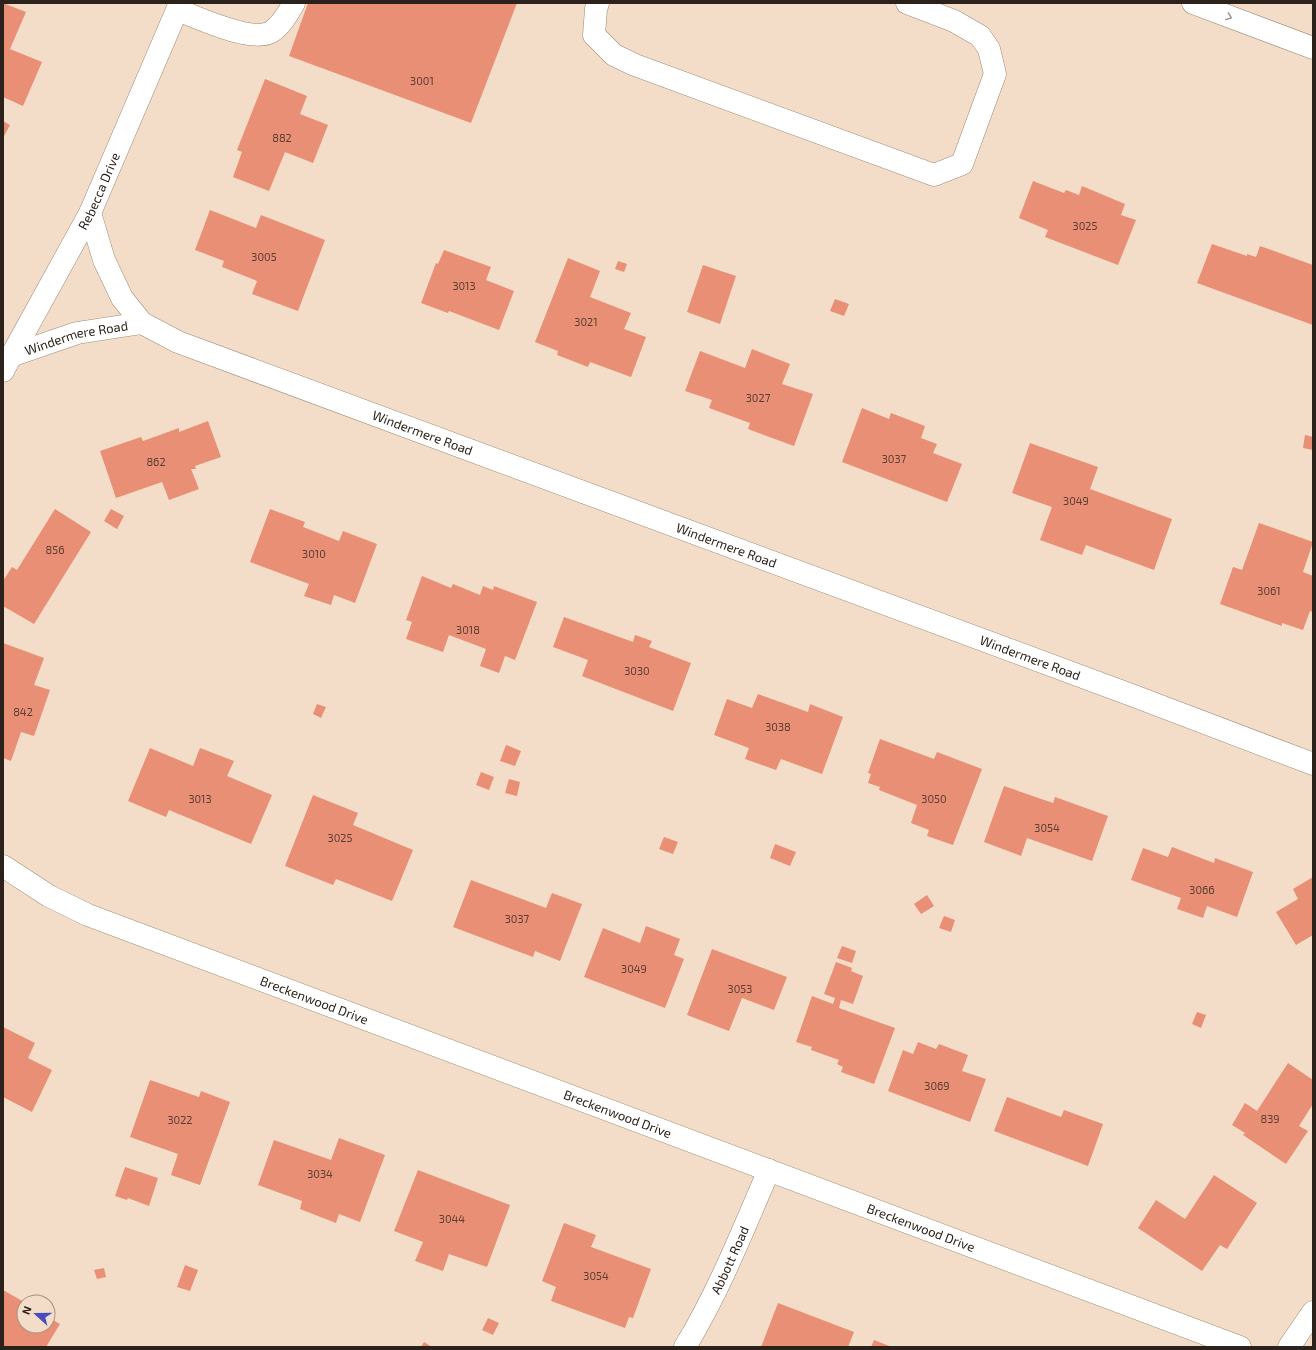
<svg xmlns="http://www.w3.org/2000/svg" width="1316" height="1350" viewBox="0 0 1316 1350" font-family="'Exo 2',sans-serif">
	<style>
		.building { fill: #e88f76 }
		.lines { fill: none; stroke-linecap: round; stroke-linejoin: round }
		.minor-casing { stroke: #a08c78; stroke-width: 23 }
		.major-casing { stroke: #a08c78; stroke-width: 23 }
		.minor { stroke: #fff; stroke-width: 22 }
		.major { stroke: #fff; stroke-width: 22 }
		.oneway { stroke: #a09c98 }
		.labels { text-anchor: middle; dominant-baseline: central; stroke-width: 4; stroke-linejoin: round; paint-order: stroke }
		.number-label { font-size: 11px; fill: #5a3e32 }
		.street-label { font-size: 13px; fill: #2b231b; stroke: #f3ddc8 }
	</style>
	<rect width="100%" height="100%" fill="#f3ddc8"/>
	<g class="building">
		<path d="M3 3 26 12 10 49 42 62 23 106 3 97Z"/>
		<path d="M308 3H517L471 123 289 56Z"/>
		<path d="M265 79 307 96 300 114 328 125 313 163 285 152 269 191 233 177 242 152 237 150Z"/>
		<path d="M3 121 10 125 3 138Z"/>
		<path d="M1033 181 1064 193 1066 190 1079 195 1082 186 1125 204 1121 215 1136 220 1118 265 1045 237 1048 230 1019 218Z"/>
		<path d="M210 210 256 228 261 215 325 240 298 311 252 294 257 281 222 267 224 261 195 250Z"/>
		<path d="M1212 244 1247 256V254L1256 257 1260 246 1313 265V325L1197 283Z"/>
		<path d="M444 250 491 267 486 280 514 291 499 330 449 311 448 313 421 303 436 263 438 264Z"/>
		<path d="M568 258 600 271 590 297 631 313 624 329 646 337 631 377 590 362 588 367 557 355 558 351 535 342Z"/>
		<path d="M618 261 627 264 624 272 615 269Z"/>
		<path d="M703 265 736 276 720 324 687 312Z"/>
		<path d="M835 299 849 304 844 316 830 311Z"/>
		<path d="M752 349 790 364 782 384 813 394 794 446 748 429 750 423 709 408 712 400 685 391 700 351 745 368Z"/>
		<path d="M862 408 889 419 891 413 925 426 921 438 937 444 933 453 962 464 947 502 842 462Z"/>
		<path d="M208 421 221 457 195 466 196 469H191L199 489 169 500 162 482 116 498 100 451 141 437 143 441 179 428V432Z"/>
		<path d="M1305 435 1313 437V450L1303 448Z"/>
		<path d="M1030 443 1098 467 1090 489 1172 519 1154 570 1086 545 1082 555 1040 540 1052 507 1012 493Z"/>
		<path d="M55 509 91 532 34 624 3 606V581L12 567 17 570Z"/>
		<path d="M111 509 124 516 117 529 104 521Z"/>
		<path d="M270 509 305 522 303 527 339 541 343 531 377 544 355 603 334 595 331 605 304 596 309 584 250 562Z"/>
		<path d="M1259 523 1313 542 1303 572 1313 576V612L1310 611 1303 630 1282 623V626L1220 604 1233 567 1242 570Z"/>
		<path d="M422 576 451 588 453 584 480 595 483 586 493 590 494 586 537 602 515 660 505 656 499 673 480 666 486 649 449 635 443 652 406 639 412 622 406 620Z"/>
		<path d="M564 617 633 642 635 635 652 641 649 647 691 663 673 711 582 676 588 660 553 647Z"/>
		<path d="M3 643 44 658 34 685 50 690 34 736 21 732 11 761 3 758Z"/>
		<path d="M758 694 808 712 810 704 843 717 822 774 781 759 776 770 745 759 749 748 714 735 727 699 752 708Z"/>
		<path d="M317 704 326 707 321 718 313 714Z"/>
		<path d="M880 739 934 759 937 752 982 769 953 845 927 836 929 830 911 823 917 805 879 790 880 787 868 783 871 774 868 773Z"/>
		<path d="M506 745 521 751 515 766 500 761Z"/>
		<path d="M150 748 193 766 200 748 234 761 227 776 272 795 251 844 169 810 166 817 128 801Z"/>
		<path d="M481 772 494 777 489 790 476 785Z"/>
		<path d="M509 779 520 782 517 796 505 793Z"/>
		<path d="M1004 786 1053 803 1055 797 1108 816 1092 861 1027 838 1021 856 984 842Z"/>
		<path d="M313 795 358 813 353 825 413 850 392 901 336 879 333 885 285 866Z"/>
		<path d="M664 837 678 842 673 854 659 849Z"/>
		<path d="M775 844 796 852 790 866 770 858Z"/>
		<path d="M1172 847 1214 863 1215 858 1253 872 1237 917 1207 906 1203 918 1177 909 1181 898 1131 880 1143 848 1168 857Z"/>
		<path d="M1313 877V935L1296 945 1276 912 1298 899 1293 889Z"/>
		<path d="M471 880 546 908 552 893 582 904 560 961 535 951 533 957 453 927Z"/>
		<path d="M927 895 934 906 921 914 914 904Z"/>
		<path d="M944 916 955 920 951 932 939 928Z"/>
		<path d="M646 926 680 939 674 955 684 959 665 1008 584 977 603 928 640 943Z"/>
		<path d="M842 946 856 951 852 963 837 958Z"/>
		<path d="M712 949 787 977 774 1010 742 998 729 1031 687 1015Z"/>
		<path d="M836 962 852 968 851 971 863 976 853 1004 841 1000 839 1008 895 1028 874 1084 841 1072 843 1067 837 1064 839 1060 811 1050 812 1047 796 1042 812 996 833 1004 835 998 824 994Z"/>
		<path d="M1197 1012 1206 1015 1201 1028 1192 1024Z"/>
		<path d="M3 1027 35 1043 28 1058 52 1070 32 1112 3 1097Z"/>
		<path d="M918 1042 936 1049 939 1044 968 1055 962 1071 986 1079 970 1122 888 1091 903 1050 913 1054Z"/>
		<path d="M1288 1063 1313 1080V1104L1299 1126 1308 1131 1286 1164 1243 1135 1245 1133 1232 1125 1245 1103 1257 1111Z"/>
		<path d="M150 1080 199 1097 201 1091 230 1102 200 1185 171 1175 178 1154 130 1137Z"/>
		<path d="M1007 1097 1061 1117 1064 1110 1103 1124 1088 1166 994 1131Z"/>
		<path d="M339 1138 385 1155 360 1222 339 1214 336 1223 300 1209 302 1201 258 1185 274 1140 331 1160Z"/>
		<path d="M125 1167 158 1178 149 1206 128 1198 127 1200 115 1196Z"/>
		<path d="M418 1170 510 1205 487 1267 449 1254 443 1271 415 1261 423 1242 394 1231Z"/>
		<path d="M1214 1175 1257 1203 1227 1249 1220 1245 1202 1271 1138 1228 1156 1200 1185 1219Z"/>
		<path d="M564 1223 596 1235 591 1247 651 1269 633 1318 629 1317 625 1328 551 1301 556 1287 542 1281Z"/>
		<path d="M185 1265 198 1270 190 1291 177 1287Z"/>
		<path d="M104 1268 106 1277 97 1279 94 1270Z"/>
		<path d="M3 1290 24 1302V1326H48V1317L60 1324 46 1347H3Z"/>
		<path d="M778 1303 854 1332 848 1347H761Z"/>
		<path d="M488 1318 499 1323 493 1335 482 1330Z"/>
		<path d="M874 1340 892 1347H871Z"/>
		<path d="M424 1342 432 1347H421Z"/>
	</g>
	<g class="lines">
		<defs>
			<g id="minor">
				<path d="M598 3 596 9 594 35 614 55 635 65 934 175 962 164 995 74 989 49 980 36 954 21 907 3"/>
				<path d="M178 10C198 18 252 43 271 32 282 25 288 13 294 3"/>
				<path d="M90 213 104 260 122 298 142 323"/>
				<path id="s1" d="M13 355 77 333 142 323 178 342 1134 696 1313 764"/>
				<path id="s2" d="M3 371 90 213 180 3"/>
				<path id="s3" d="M3 866 49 896 88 915 1240 1347"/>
				<path id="s4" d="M685 1347C719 1291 743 1230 769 1170"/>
				<path d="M1289 1347 1313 1312"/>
			</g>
			<path id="major" d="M1193 3 1313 48"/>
		</defs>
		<use href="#minor" class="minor-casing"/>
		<use href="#major" class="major-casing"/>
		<use href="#minor" class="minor"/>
		<use href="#major" class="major"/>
	</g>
	<defs><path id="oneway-chevron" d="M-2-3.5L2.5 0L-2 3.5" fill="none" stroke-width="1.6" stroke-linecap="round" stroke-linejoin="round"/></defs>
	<use class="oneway" href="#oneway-chevron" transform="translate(1229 17) rotate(21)"/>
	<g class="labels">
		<g class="number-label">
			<text x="422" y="80">3001</text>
			<text x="282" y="137">882</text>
			<text x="1085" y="225">3025</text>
			<text x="264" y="256">3005</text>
			<text x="464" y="285">3013</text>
			<text x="586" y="321">3021</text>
			<text x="758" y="397">3027</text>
			<text x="894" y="458">3037</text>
			<text x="156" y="461">862</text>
			<text x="1076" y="500">3049</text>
			<text x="55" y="549">856</text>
			<text x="314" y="553">3010</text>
			<text x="1269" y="590">3061</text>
			<text x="468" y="629">3018</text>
			<text x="637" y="670">3030</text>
			<text x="23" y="711">842</text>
			<text x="778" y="726">3038</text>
			<text x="200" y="798">3013</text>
			<text x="934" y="798">3050</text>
			<text x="1047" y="827">3054</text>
			<text x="340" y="837">3025</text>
			<text x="1202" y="889">3066</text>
			<text x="517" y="918">3037</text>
			<text x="634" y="968">3049</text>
			<text x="740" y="988">3053</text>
			<text x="937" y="1085">3069</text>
			<text x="1270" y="1118">839</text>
			<text x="180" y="1119">3022</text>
			<text x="320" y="1173">3034</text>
			<text x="452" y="1218">3044</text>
			<text x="596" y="1275">3054</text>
		</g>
		<g class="street-label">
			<text stroke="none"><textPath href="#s2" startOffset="204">Rebecca Drive</textPath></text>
			<text stroke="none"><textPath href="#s1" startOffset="66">Windermere Road</textPath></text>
			<text stroke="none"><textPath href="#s1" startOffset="435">Windermere Road</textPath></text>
			<text stroke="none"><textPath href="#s1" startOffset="759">Windermere Road</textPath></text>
			<text stroke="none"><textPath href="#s1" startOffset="1083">Windermere Road</textPath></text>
			<text stroke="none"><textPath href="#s3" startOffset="340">Breckenwood Drive</textPath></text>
			<text stroke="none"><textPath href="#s3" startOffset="664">Breckenwood Drive</textPath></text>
			<text stroke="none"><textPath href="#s3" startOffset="988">Breckenwood Drive</textPath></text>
			<text stroke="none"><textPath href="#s4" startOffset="98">Abbott Road</textPath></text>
		</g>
	</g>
	<rect width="1316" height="1350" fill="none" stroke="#2b231b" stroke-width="8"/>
	<g transform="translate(36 1314) rotate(291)"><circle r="19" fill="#f3ddc8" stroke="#a39383"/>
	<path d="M0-3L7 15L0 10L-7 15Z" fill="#4b4bc1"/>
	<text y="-6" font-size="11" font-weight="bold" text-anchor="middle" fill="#2b231b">N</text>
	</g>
</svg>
